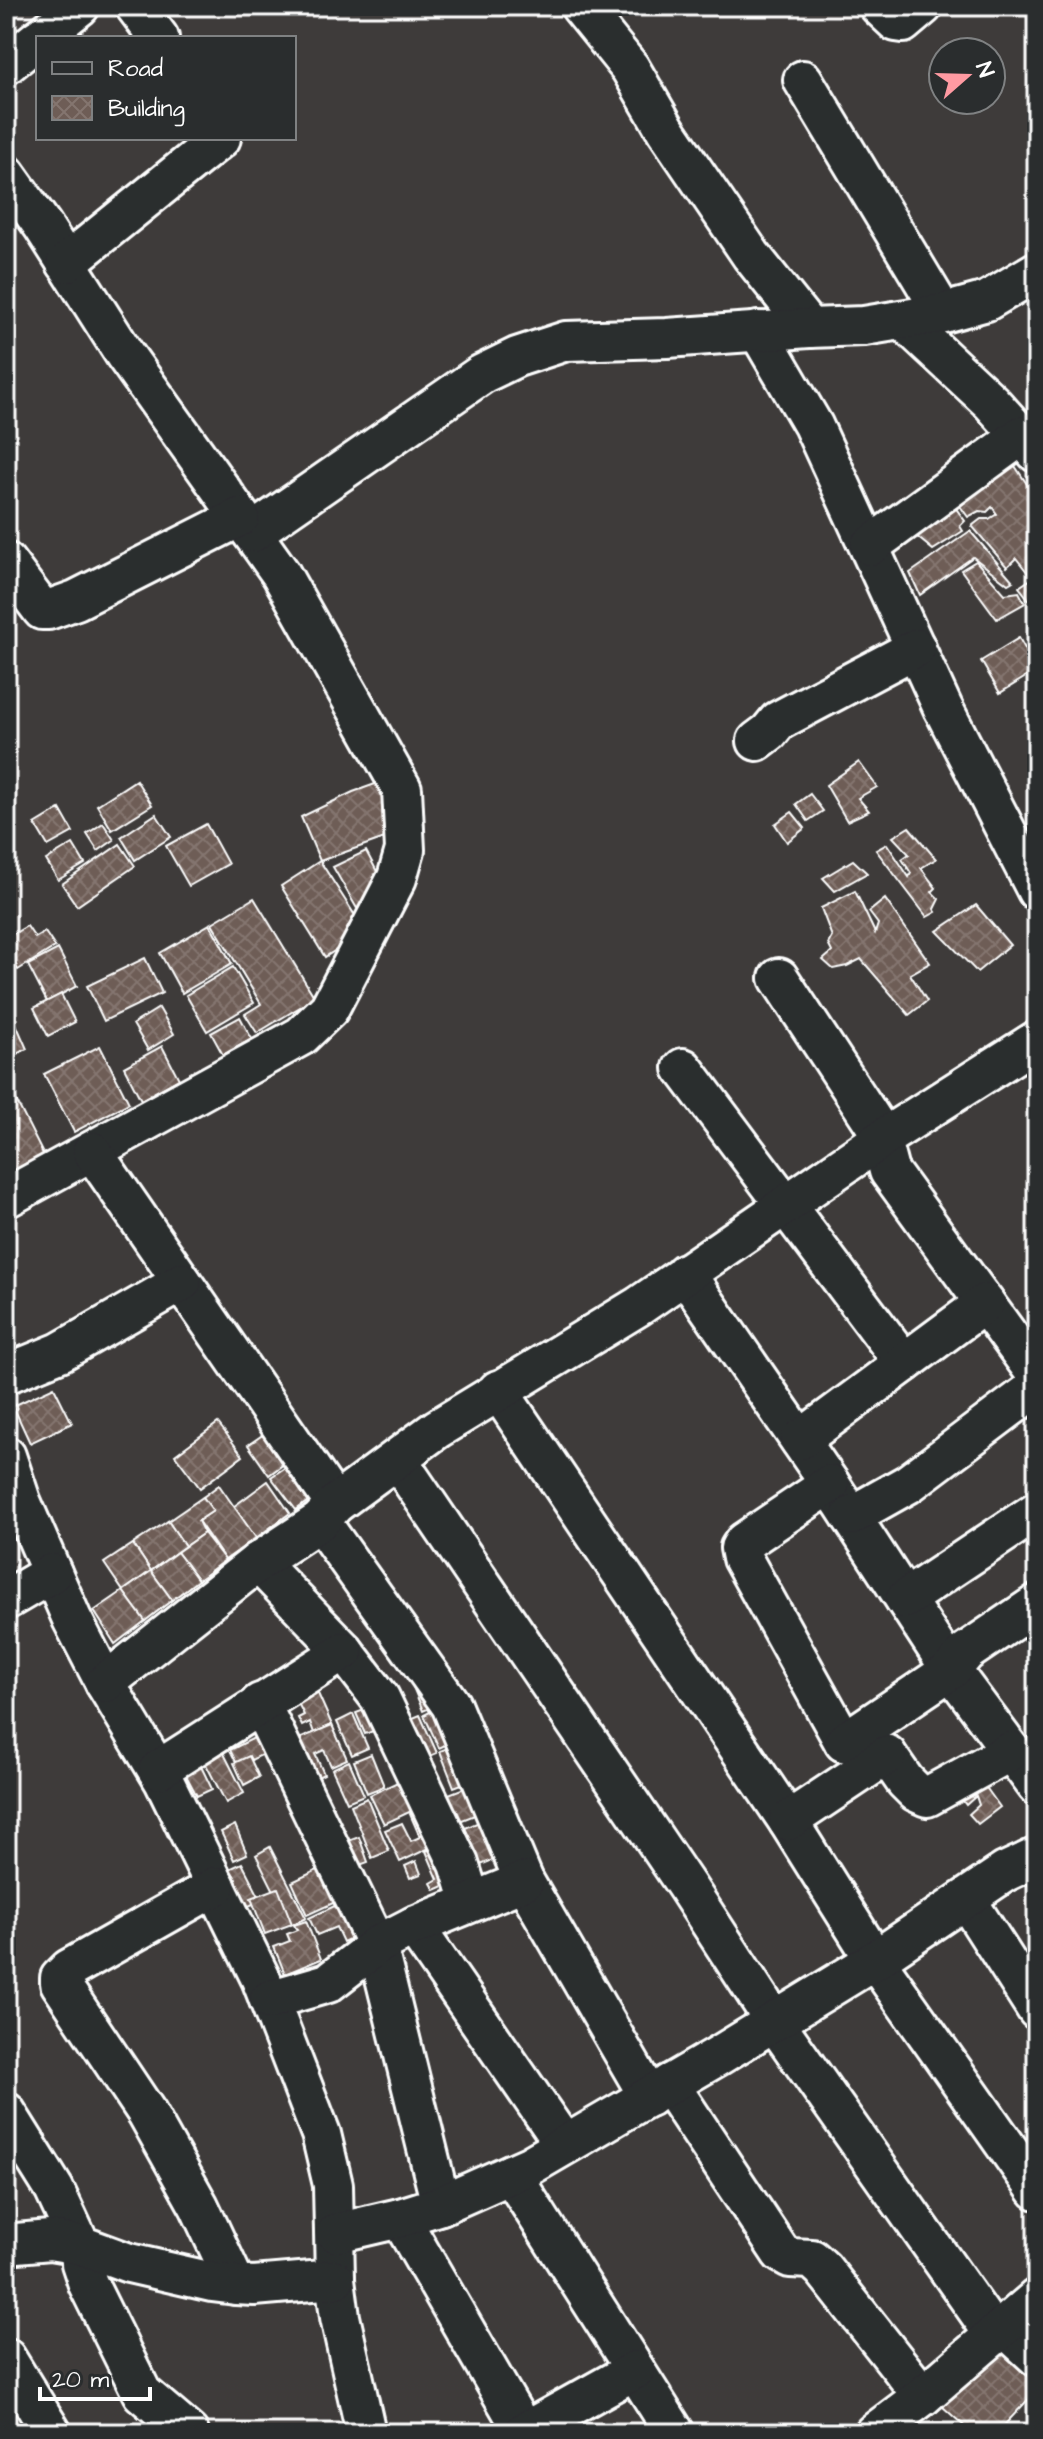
<svg xmlns="http://www.w3.org/2000/svg" width="1043" height="2439" viewBox="0 0 1043 2439" font-family="'Architects Daughter',sans-serif">
	<style>
		.building { fill: url(#building-cross-hatch); stroke: #fff; stroke-width: 2 }
		.lines { fill: none; stroke-linecap: round; stroke-linejoin: round }
		.street-casing { stroke: #fff; stroke-width: 44 }
		.street { stroke: #2a2d2e; stroke-width: 38 }
	</style>
	<defs>
		<pattern id="building-cross-hatch" width="8" height="8" patternUnits="userSpaceOnUse" patternTransform="scale(2)"><rect width="8" height="8" fill="#6e5d56"/><path d="M0 0l8 8M0 8l8-8" fill="none" stroke="#84756f"/></pattern>
	</defs>
	<rect width="100%" height="100%" fill="#3e3b3a"/>
	<filter id="ink" filterUnits="userSpaceOnUse"><feTurbulence type="fractalNoise" baseFrequency=".0125" numOctaves="2"/><feDisplacementMap in="SourceGraphic" scale="16" xChannelSelector="R" yChannelSelector="G"/><feConvolveMatrix kernelMatrix="1 2 1 2 8 2 1 2 1" color-interpolation-filters="sRGB"/></filter>
	<g filter="url(#ink)">
		<g class="building">
			<path d="M1013 463 1037 499V505L1028 515 1037 529V558L1033 560 1037 571 1028 573 1016 558 1007 567 972 526 981 519H989L997 514 992 507 987 512 979 511 968 517 960 506Z"/>
			<path d="M955 507 965 521 960 526 963 531 933 550 916 536Z"/>
			<path d="M970 531 1013 581 1008 584 973 557 920 595 910 573Z"/>
			<path d="M976 561 1005 594 1019 592 1025 603 997 619 961 570Z"/>
			<path d="M1037 575V597L1030 601 1019 587Z"/>
			<path d="M1019 638 1037 670 1000 693 981 661Z"/>
			<path d="M859 762 877 787 858 798 869 811 847 821 826 785Z"/>
			<path d="M389 779 396 834 320 861 301 817 353 792Z"/>
			<path d="M136 780 152 805 112 830 97 805Z"/>
			<path d="M810 794 823 811 808 821 796 804Z"/>
			<path d="M60 809 73 832 48 846 35 824Z"/>
			<path d="M792 812 805 828 787 842 775 824Z"/>
			<path d="M156 814 171 837 135 860 121 837Z"/>
			<path d="M103 823 114 840 98 851 87 834Z"/>
			<path d="M206 824 228 864 189 886 166 846Z"/>
			<path d="M909 827 936 859 921 868 936 888 932 892 939 899 934 909 936 912 927 917 876 850 887 844 909 877 911 873 902 859 909 854 893 837Z"/>
			<path d="M73 844 85 864 58 880 46 860Z"/>
			<path d="M120 844 135 866 77 906 62 884Z"/>
			<path d="M366 851 389 894 363 919 333 867Z"/>
			<path d="M853 860 867 873 835 891 823 878Z"/>
			<path d="M320 861 365 931 325 957 281 886Z"/>
			<path d="M855 891 875 933 878 924 869 912 885 899 930 963 910 974 927 1001 909 1015 861 959 847 966 833 969 823 960 832 952 828 944 832 937 821 908Z"/>
			<path d="M254 898 315 998 257 1033 245 1014 261 1004 212 923Z"/>
			<path d="M976 905 1010 945 977 972 937 931Z"/>
			<path d="M210 924 232 964 182 993 160 953Z"/>
			<path d="M27 926 35 938 45 932 55 947 18 970 6 951V938Z"/>
			<path d="M58 949 77 986 47 1002 28 965Z"/>
			<path d="M145 958 162 993 104 1021 87 986Z"/>
			<path d="M233 967 254 1003 207 1031 186 995Z"/>
			<path d="M61 994 75 1022 48 1036 34 1008Z"/>
			<path d="M6 1001 27 1049 6 1059Z"/>
			<path d="M159 1008 174 1034 148 1050 133 1024Z"/>
			<path d="M240 1017 252 1039 223 1055 211 1033Z"/>
			<path d="M100 1046 129 1103 74 1132 44 1074Z"/>
			<path d="M162 1046 179 1079 141 1100 124 1067Z"/>
			<path d="M9 1086 44 1156 6 1175V1087Z"/>
			<path d="M54 1387 72 1423 30 1443 13 1406Z"/>
			<path d="M218 1423 243 1456 200 1488 175 1455Z"/>
			<path d="M264 1434 296 1455 269 1475 248 1445Z"/>
			<path d="M289 1465 312 1498 296 1510 271 1477Z"/>
			<path d="M268 1481 290 1513 256 1538 233 1507Z"/>
			<path d="M219 1485 256 1538 225 1560 198 1521 213 1511 203 1497Z"/>
			<path d="M203 1497 213 1511 198 1521 204 1533 185 1546 168 1521Z"/>
			<path d="M168 1521 185 1546 151 1571 133 1544Z"/>
			<path d="M204 1533 225 1560 198 1580 177 1552Z"/>
			<path d="M133 1544 151 1571 123 1591 104 1563Z"/>
			<path d="M177 1552 198 1580 172 1600 151 1571Z"/>
			<path d="M151 1571 172 1600 145 1621 123 1591Z"/>
			<path d="M123 1591 145 1621 115 1644 94 1611Z"/>
			<path d="M408 1675 439 1704 423 1711Z"/>
			<path d="M316 1689 332 1725 314 1733 310 1722 302 1726 298 1718 304 1715 296 1699Z"/>
			<path d="M442 1706 456 1740 439 1748 424 1715Z"/>
			<path d="M370 1708 379 1729 365 1734 356 1713Z"/>
			<path d="M353 1714 368 1748 352 1755 337 1722Z"/>
			<path d="M420 1715 437 1753 425 1758 408 1720Z"/>
			<path d="M332 1725 347 1759 331 1766 324 1750 315 1754 324 1774 310 1781 292 1742Z"/>
			<path d="M260 1735 268 1752 238 1766 230 1750Z"/>
			<path d="M217 1740 244 1793 226 1803 198 1749Z"/>
			<path d="M463 1742 477 1778 454 1787 440 1751Z"/>
			<path d="M195 1754 212 1789 197 1796 179 1762Z"/>
			<path d="M371 1754 384 1786 367 1793 354 1761Z"/>
			<path d="M249 1756 259 1777 244 1785 234 1763Z"/>
			<path d="M349 1761 364 1795 347 1802 332 1769Z"/>
			<path d="M406 1778 420 1807 384 1824 370 1795Z"/>
			<path d="M980 1779 1000 1807 978 1824 969 1814 979 1805 976 1796 966 1805 957 1793Z"/>
			<path d="M464 1788 475 1815 452 1824 441 1797Z"/>
			<path d="M367 1798 389 1851 372 1858 351 1805Z"/>
			<path d="M422 1809 438 1844 400 1862 385 1830 402 1823 411 1841 420 1837 410 1814Z"/>
			<path d="M495 1815 510 1853 471 1869 456 1832Z"/>
			<path d="M235 1825 247 1854 234 1860 221 1832Z"/>
			<path d="M359 1837 368 1862 357 1866 348 1841Z"/>
			<path d="M438 1846 453 1882 435 1890 431 1883 438 1879 426 1851Z"/>
			<path d="M270 1847 306 1918 291 1925 256 1855Z"/>
			<path d="M416 1861 421 1874 410 1878 405 1866Z"/>
			<path d="M242 1863 261 1900 241 1910 223 1872Z"/>
			<path d="M328 1865 342 1899 307 1915 292 1882Z"/>
			<path d="M278 1888 292 1924 265 1934 251 1898Z"/>
			<path d="M345 1901 360 1934 343 1942 336 1927 317 1935 309 1918Z"/>
			<path d="M306 1921 321 1959 285 1974 274 1947 290 1941 287 1934 297 1930 294 1925Z"/>
			<path d="M1010 2333 1037 2359V2390L997 2433H972L943 2407Z"/>
			<path d="M914 2417 929 2433H896Z"/>
		</g>
		<g class="lines">
			<defs>
				<g id="street">
					<path d="M135 6 159 38"/>
					<path d="M580 6 630 68 666 130 751 255 809 328"/>
					<path d="M879 6 896 22 903 23 923 6"/>
					<path d="M40 38 80 6"/>
					<path d="M6 65 38 39"/>
					<path d="M803 80 943 313"/>
					<path d="M6 174 43 226 125 355 281 574 402 789 405 850 397 878 329 1009 301 1036 6 1198"/>
					<path d="M66 263 221 138"/>
					<path d="M903 320 991 402 1037 453"/>
					<path d="M758 331 813 425 943 708 1037 891"/>
					<path d="M252 533 482 374 517 357 566 341 667 338 809 328 864 326 943 313 987 301 1037 271"/>
					<path d="M870 546 1022 435"/>
					<path d="M6 562 42 610H48L76 600 240 517"/>
					<path d="M757 741 769 732 778 721 916 648"/>
					<path d="M779 978 878 1129 889 1171 1037 1375"/>
					<path d="M683 1068 904 1363"/>
					<path d="M92 1151 335 1504"/>
					<path d="M685 1273 830 1484 951 1670 1037 1786"/>
					<path d="M6 1374 60 1352 182 1282"/>
					<path d="M498 1390 788 1821 875 1960 1037 2190"/>
					<path d="M800 1440 985 1303"/>
					<path d="M6 1456 21 1501 72 1619 105 1683 164 1781 261 1979 321 2134 333 2185 335 2279 340 2317 366 2433"/>
					<path d="M397 1459 685 1884 774 2021 994 2334"/>
					<path d="M830 1484 744 1542 740 1548 742 1558 844 1742 887 1755 905 1781 916 1792 927 1797 1011 1751"/>
					<path d="M851 1516 908 1484 1037 1387"/>
					<path d="M320 1521 451 1705 524 1881 649 2097"/>
					<path d="M258 1562 344 1651 380 1698 459 1864 471 1902"/>
					<path d="M905 1599 1037 1511"/>
					<path d="M6 1600 52 1573"/>
					<path d="M105 1683 258 1562 320 1521 335 1504 437 1429 639 1306 880 1140 1037 1040"/>
					<path d="M260 1703 377 1945 441 2205"/>
					<path d="M844 1742 951 1670 966 1652 1037 1604"/>
					<path d="M158 1770 344 1651"/>
					<path d="M788 1821 887 1755"/>
					<path d="M216 1886 69 1969 60 1978V1983L147 2113 199 2206 236 2285"/>
					<path d="M966 1899 1037 2010"/>
					<path d="M414 1926 564 2144"/>
					<path d="M269 2000 328 1983 377 1945 414 1926 524 1881"/>
					<path d="M669 2084 781 2253 790 2258 812 2259 823 2269 923 2396"/>
					<path d="M6 2112 54 2189 80 2245 81 2263 88 2284 142 2393 189 2433"/>
					<path d="M511 2174 675 2433"/>
					<path d="M400 2218 524 2432"/>
					<path d="M336 2233 400 2218 441 2205 531 2165 718 2056 875 1960 1005 1872 1037 1857"/>
					<path d="M6 2244 50 2240 80 2245 129 2263 212 2282 236 2285 254 2286 335 2279"/>
					<path d="M1003 2326 1037 2357"/>
					<path d="M6 2358 52 2433"/>
					<path d="M522 2433 635 2370"/>
					<path d="M874 2433 923 2396 1037 2298"/>
				</g>
			</defs>
			<use href="#street" class="street-casing"/>
			<use href="#street" class="street"/>
		</g>
	</g>
	<rect width="1043" height="2439" fill="none" stroke="#2a2d2e" stroke-width="32"/>
	<rect x="16" y="16" width="1011" height="2407" fill="none" stroke="#fff" stroke-width="3" filter="url(#ink)"/>
	<rect x="36" y="36" width="260" height="104" fill="#2a2d2e" stroke="#7f8182" stroke-width="2"/>
	<rect x="52" y="62" width="40" height="12" fill="#2a2d2e" stroke="#7f8182" stroke-width="2"/>
	<text x="108" y="76" font-size="24" fill="#ffffff">Road</text>
	<rect x="52" y="96" width="40" height="24" fill="url(#building-cross-hatch)" stroke="#7f8182" stroke-width="2"/>
	<text x="108" y="116" font-size="24" fill="#ffffff">Building</text>
	<g transform="translate(967 76) rotate(70)"><circle r="38" fill="#2a2d2e" stroke="#7f8182" stroke-width="2"/>
	<path d="M0-6L14 30L0 20L-14 30Z" fill="#ff9aa2"/>
	<text y="-12" font-size="22" font-weight="bold" text-anchor="middle" fill="#ffffff">N</text>
	</g>
	<path d="M40 2387v12h110v-12" fill="none" stroke="#ffffff" stroke-width="4"/>
	<text x="52" y="2387" font-size="24" fill="#ffffff" stroke="#2a2d2e" stroke-width="6" paint-order="stroke">20 m</text>
</svg>
